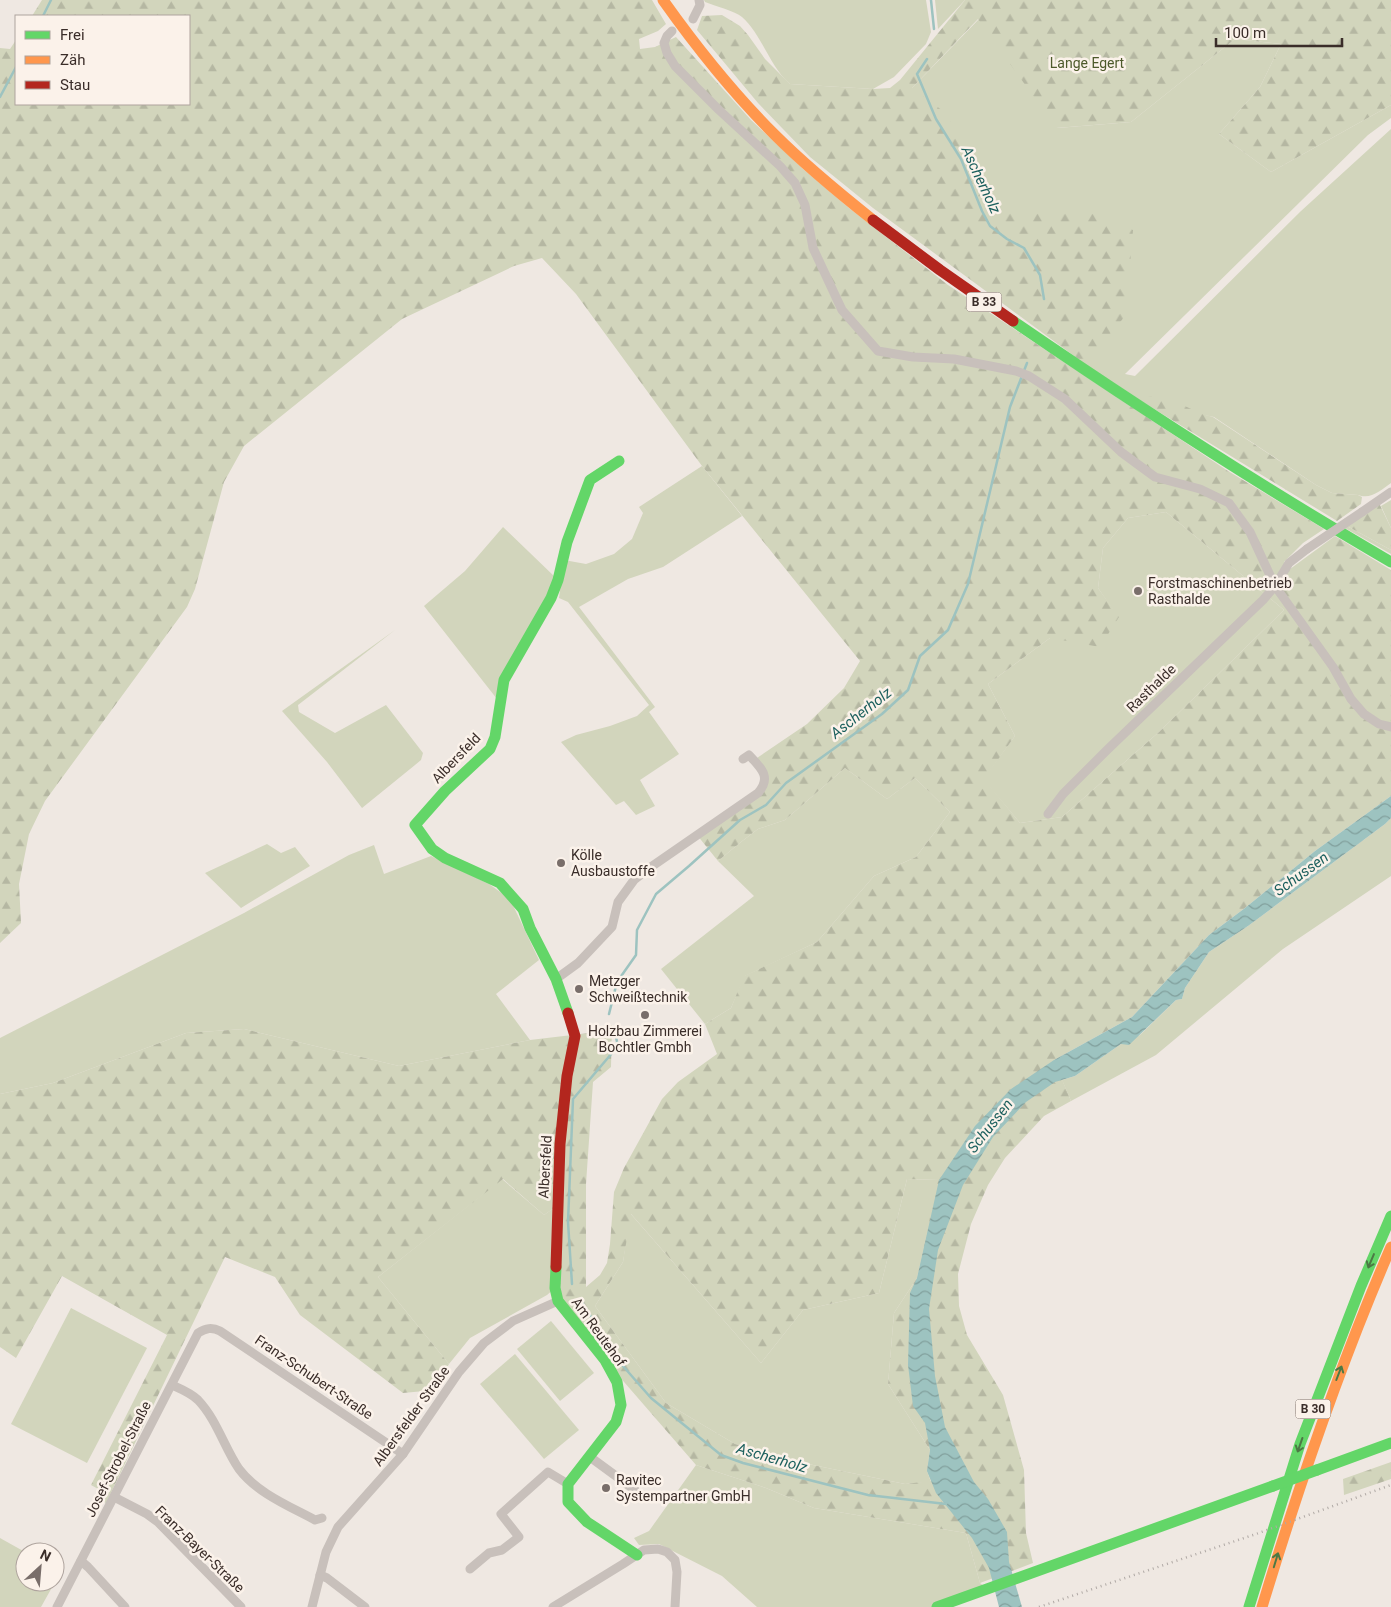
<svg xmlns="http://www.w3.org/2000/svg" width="1391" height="1607" viewBox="0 0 1391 1607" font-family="Roboto,sans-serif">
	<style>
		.grass { fill: #d2d5bc }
		.forest { fill: url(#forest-firs); fill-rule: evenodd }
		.water { fill: url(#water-waves) }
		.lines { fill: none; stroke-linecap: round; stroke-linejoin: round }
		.stream { stroke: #9dc3c0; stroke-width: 2.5 }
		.street { stroke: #c8c0bb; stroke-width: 9 }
		.fast { stroke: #63d668; stroke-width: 11 }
		.slow { stroke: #ff974d; stroke-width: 11 }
		.jam { stroke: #b3261e; stroke-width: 11 }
		.rail { stroke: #b0a9a5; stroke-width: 2.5; stroke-dasharray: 1 4; stroke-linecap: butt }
		.street-bridge { stroke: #c8c0bb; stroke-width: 9 }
		.fast-bridge { stroke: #63d668; stroke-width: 11 }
		.oneway { stroke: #4c7945 }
		.poi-dot { fill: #796e6a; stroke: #fbf2ea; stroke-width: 2 }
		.labels { text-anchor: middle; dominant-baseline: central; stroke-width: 5; stroke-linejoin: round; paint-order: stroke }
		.shield { fill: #fbf2ea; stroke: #746863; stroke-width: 1 }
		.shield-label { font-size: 12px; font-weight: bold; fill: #3a2d29 }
		.park-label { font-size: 14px; fill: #4d5a2b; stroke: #fbf2ea }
		.poi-label { font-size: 14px; fill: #3a2d29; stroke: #fbf2ea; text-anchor: start }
		.street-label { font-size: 14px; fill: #3a2d29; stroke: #fbf2ea }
		.water-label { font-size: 15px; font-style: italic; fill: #1b5f5d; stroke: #fbf2ea }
	</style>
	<defs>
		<pattern id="forest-firs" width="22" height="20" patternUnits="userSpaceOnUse" patternTransform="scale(1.25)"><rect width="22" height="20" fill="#d2d5bc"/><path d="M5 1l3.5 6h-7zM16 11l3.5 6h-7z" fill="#b5b7a2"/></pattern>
		<pattern id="water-waves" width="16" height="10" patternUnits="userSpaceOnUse" patternTransform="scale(1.25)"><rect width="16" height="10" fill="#9dc3c0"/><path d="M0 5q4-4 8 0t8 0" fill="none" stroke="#819f9c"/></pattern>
	</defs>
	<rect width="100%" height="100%" fill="#efe8e2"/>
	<g class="grass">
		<path d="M704 0H926L931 32 926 44 894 77 873 89 790 84C769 66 763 36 742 17 735 11 715 6 705 2Z"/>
		<path d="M935 0H965L938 29Z"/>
		<path d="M979 19 1057 128 1131 122 1235 39 1281 44 1260 87 1219 134 1271 172 1391 105V118L1368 135 1125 374 1135 376 1301 211 1391 129V483C1381 490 1371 500 1358 495L1332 493 1316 485 1214 417 1146 404 1085 364 998 214 992 213 973 152 911 89Z"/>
		<path d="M702 466 742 516 663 567 628 579 579 607 655 707 649 712 679 754 640 780 655 806 636 815 624 801 616 805 561 742 576 735 610 726 637 716 649 705 568 602 559 598 564 560 586 564 614 554 632 539 643 513 639 507Z"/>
		<path d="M1391 500V528L1381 506Z"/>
		<path d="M1166 512 1284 610 1159 732 1062 817 1020 823 983 779 1015 736 988 684 1050 638 1118 617 1098 588 1103 548 1128 518Z"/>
		<path d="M1347 526 1391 550V554L1345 528Z"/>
		<path d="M503 527 556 578 497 699 424 606 465 571Z"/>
		<path d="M395 630 298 705 299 712 335 733 386 705 423 753 421 760 415 765 362 808 327 762 282 711Z"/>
		<path d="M845 768 887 799 915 778 950 812 916 857 874 876 817 942 745 976 731 1008 705 1024 661 969 754 896 718 861 741 842 758 829 785 820Z"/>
		<path d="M1391 818V876L1283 949 1156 1055 1071 1101 1062 1080 1075 1076 1121 1044 1140 1035 1176 1000 1182 999 1185 988 1209 952 1248 926 1385 824Z"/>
		<path d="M267 844 281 853 295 847 310 866 241 908 205 873Z"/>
		<path d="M374 845 384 874 431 856 489 884 510 899 539 960 496 994 530 1040 399 1066 244 1029 186 1033 53 1083 0 1094V1038L244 913 349 855Z"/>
		<path d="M502 1179 544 1215 558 1205 555 1288 547 1295 470 1338 449 1364 378 1277Z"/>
		<path d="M907 1179 939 1180 917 1278 894 1313 888 1384 930 1450 927 1471 931 1482 905 1484 813 1465 735 1444 666 1403 595 1306 623 1262 630 1213 761 1363 803 1310 879 1293Z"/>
		<path d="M71 1308 147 1348 87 1463 11 1424Z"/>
		<path d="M551 1321 594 1373 560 1401 517 1349Z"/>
		<path d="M515 1354 579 1430 544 1459 480 1384Z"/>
		<path d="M696 1465 766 1488 814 1508 966 1533 980 1583 988 1589 937 1607H757L722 1576 659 1544 639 1545 634 1538 649 1531Z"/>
		<path d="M0 1538 25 1552V1582H55L41 1607H0Z"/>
	</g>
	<g class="forest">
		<path d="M42 0H652L666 24 658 31 639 39 640 49 655 47 676 37 751 120 803 169 849 208 948 285 1228 471 1324 529 1303 543 1284 562 1290 569 1335 536 1391 570V796L1315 851 1245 908 1209 935 1132 1017 1054 1060 1071 1101 1044 1116 1005 1158 988 1185 971 1224 958 1274 959 1306 967 1335 1003 1395 1024 1470 1026 1533 1033 1563 980 1583 966 1533 814 1508 766 1488 696 1465 605 1360 558 1301 557 1206 544 1215 503 1179 378 1277 449 1364 435 1390 403 1393 300 1315 275 1277 225 1257 106 1503 96 1498 100 1490 91 1485 167 1335 62 1276 16 1358 0 1347V1094L53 1083 186 1033 244 1029 399 1066 530 1040 589 1033 612 1025 611 1067 593 1082 586 1184V1287L600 1275 607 1263 610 1244 614 1192 624 1168 662 1099 678 1082 717 1054 705 1024 731 1008 744 976 817 942 874 876 916 857 950 812 915 778 887 799 845 768 785 820 758 829 741 842 718 861 697 835 758 793 765 781 754 760 807 724 844 688 860 661 702 466 576 294 542 258 514 266 402 319 244 446 224 482 195 589 187 607 45 801 29 834 19 884 21 923 0 943V48L10 49 16 40V104H189V16H32ZM1166 512 1284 610 1159 732 1062 817 1020 823 984 779 1015 736 988 684 1050 638 1100 647 1119 617 1098 588 1103 548 1128 518ZM907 1179 938 1180 917 1278 894 1313 888 1384 930 1450 927 1471 931 1481 905 1484 813 1465 735 1444 666 1403 595 1306 623 1262 631 1214 761 1363 803 1310 879 1293Z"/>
		<path d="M965 0H1391V105L1271 172 1219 134 1260 87 1281 44 1235 39 1131 122 1056 128 978 19 912 88 943 111 973 152 992 213H1090L1133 230 1126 315 1085 364 873 208 810 157 758 103 697 30 702 16 722 15 740 26 748 35 765 59 790 84 873 89 890 88 900 80Z"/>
		<path d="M1161 395 1202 414 1213 417 1316 485 1332 493 1358 495 1362 497 1361 504 1337 521 1146 404 1148 397Z"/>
		<path d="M1379 503 1391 528V550L1347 526Z"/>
		<path d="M1391 1462V1479L1344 1495 1343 1479Z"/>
	</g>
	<path class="water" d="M1391 796V818L1385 824 1248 926 1209 952 1185 988 1182 999 1176 1000 1129 1045 1121 1044 1075 1076 1055 1082 1026 1102 993 1137 963 1185 938 1250 929 1309 935 1376 945 1427 974 1482 988 1499 1007 1532 1009 1562 1022 1607H999L989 1568 972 1538 936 1493 927 1471 930 1450 925 1423 913 1406 908 1365 910 1293 917 1278 939 1180 975 1126 1011 1089 1054 1060 1132 1017 1209 935 1245 908 1315 851Z"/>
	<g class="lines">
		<g class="stream">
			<path d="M931 0 934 29"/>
			<path d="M43 16 51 0"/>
			<path d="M927 59 917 74 936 119 961 159 982 211 990 226 1007 239 1024 248 1040 275 1044 299"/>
			<path d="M0 97 16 67"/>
			<path d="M609 1014 617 982 636 955 637 930 656 894 689 866 740 820 766 805 786 783 882 714 908 690 920 656 948 630 968 584 1010 407 1027 363"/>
			<path d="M572 1284 568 1222 573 1099 618 1046 615 1033"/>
			<path d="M580 1299 616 1358 651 1398 721 1455 743 1463 868 1495 946 1504"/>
		</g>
		<g class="street">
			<path d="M693 19 700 5 699 0"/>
			<path d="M672 31 667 36 664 43 667 53 675 66 719 110 780 166 795 183 805 205 813 248 842 310 878 351 913 357 954 359 1016 371 1029 376 1065 399 1121 452 1155 477 1200 489 1229 503 1250 532 1275 586 1333 667 1351 699 1364 714 1379 724 1391 727"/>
			<path d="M1362 512 1391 492"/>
			<path d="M1048 814 1063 794 1106 751 1263 600 1275 586 1289 563 1307 549"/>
			<path d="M556 979 578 963 612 927 618 902 634 880 648 869 758 793C772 777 761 768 749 755L743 759"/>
			<path d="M172 1385C181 1389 191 1393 198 1400 217 1420 224 1447 239 1469 257 1493 289 1506 315 1520L322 1518"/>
			<path d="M590 1457 635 1490"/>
			<path d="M114 1497 147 1514 158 1522 241 1607"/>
			<path d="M81 1561 88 1567 125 1607"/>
			<path d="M470 1569 489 1553 502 1550 519 1537 501 1514 548 1472 568 1484"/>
			<path d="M320 1575 327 1578 365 1607"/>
			<path d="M57 1607 198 1333C206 1328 212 1327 220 1331L403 1454"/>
			<path d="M312 1607 326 1552 338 1527 403 1454 459 1372 484 1343 513 1321 558 1301"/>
			<path d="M553 1607 623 1564 644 1550 658 1549 667 1552 675 1560 677 1572 675 1607"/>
		</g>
		<g class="fast">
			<path d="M1013 321C1137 406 1262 487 1391 562"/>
			<path d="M568 1013 556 979 530 928 523 909 500 883 445 858 432 849 415 825 445 791 490 749 495 737 504 680 551 598 558 580 567 542 590 480 619 461"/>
			<path d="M556 1267 555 1288 558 1301 605 1360 617 1382 621 1405 616 1422 568 1484V1502L587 1522 637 1555"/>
			<path d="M1317 1470 1391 1443"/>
			<path d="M937 1607 1273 1486"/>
			<path d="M1249 1607 1300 1444 1361 1286 1391 1216"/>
		</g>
		<g class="slow">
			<path d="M663 0C697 48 733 93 775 135 805 165 839 193 873 220"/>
			<path d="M1262 1607C1299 1485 1340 1364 1391 1247"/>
		</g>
		<g class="jam">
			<path d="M873 220 940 270 1013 321"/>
			<path d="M556 1267 560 1144 567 1076 575 1036 568 1013"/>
		</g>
		<path class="rail" d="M1039 1607 1256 1534 1391 1485"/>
		<path class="street-bridge" d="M1307 549 1362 512"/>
		<path class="fast-bridge" d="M1273 1486 1317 1470"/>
	</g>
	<defs><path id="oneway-shaft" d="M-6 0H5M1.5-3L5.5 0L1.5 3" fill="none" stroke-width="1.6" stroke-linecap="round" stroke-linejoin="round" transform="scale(1.25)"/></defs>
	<g class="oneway">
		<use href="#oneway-shaft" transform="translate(1371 1261) rotate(113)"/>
		<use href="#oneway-shaft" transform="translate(1339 1373) rotate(-69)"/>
		<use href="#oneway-shaft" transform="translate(1300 1445) rotate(109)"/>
		<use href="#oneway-shaft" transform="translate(1276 1560) rotate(-73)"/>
	</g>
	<g class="poi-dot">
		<circle cx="1138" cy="591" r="5"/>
		<circle cx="561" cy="863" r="5"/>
		<circle cx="579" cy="989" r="5"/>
		<circle cx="645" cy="1015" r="5"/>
		<circle cx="606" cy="1488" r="5"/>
	</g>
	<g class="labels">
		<g class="shield">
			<rect x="966.5" y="292.5" width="35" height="19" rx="4"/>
			<rect x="1295.5" y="1399.5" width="35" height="19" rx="4"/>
		</g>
		<g class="shield-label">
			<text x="984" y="302">B 33</text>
			<text x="1313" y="1409">B 30</text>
		</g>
		<g class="park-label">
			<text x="1087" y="63">Lange Egert</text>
		</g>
		<g class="poi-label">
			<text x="1148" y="583">Forstmaschinenbetrieb<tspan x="1148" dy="16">Rasthalde</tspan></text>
			<text x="571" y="855">Kölle<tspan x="571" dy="16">Ausbaustoffe</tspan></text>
			<text x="589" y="981">Metzger<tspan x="589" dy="16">Schweißtechnik</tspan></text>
			<text x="645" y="1031" text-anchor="middle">Holzbau Zimmerei<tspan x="645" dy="16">Bochtler Gmbh</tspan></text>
			<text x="616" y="1480">Ravitec<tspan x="616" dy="16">Systempartner GmbH</tspan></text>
		</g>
		<g class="street-label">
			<text transform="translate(1151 688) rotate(-44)">Rasthalde</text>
			<text transform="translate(456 758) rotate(-46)">Albersfeld</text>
			<text transform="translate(545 1167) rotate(-87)">Albersfeld</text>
			<text transform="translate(599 1332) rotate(54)">Am Reutehof</text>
			<text transform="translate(314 1377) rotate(34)">Franz-Schubert-Straße</text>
			<text transform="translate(411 1416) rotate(-54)">Albersfelder Straße</text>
			<text transform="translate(118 1459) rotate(-63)">Josef-Strobel-Straße</text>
			<text transform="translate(200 1549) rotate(44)">Franz-Bayer-Straße</text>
		</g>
		<g class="water-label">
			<text transform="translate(981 180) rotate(65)">Ascherholz</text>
			<text transform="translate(861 713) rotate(-38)">Ascherholz</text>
			<text transform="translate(1301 874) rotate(-36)">Schussen</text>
			<text transform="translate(990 1126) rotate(-52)">Schussen</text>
			<text transform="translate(772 1458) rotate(16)">Ascherholz</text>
		</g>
	</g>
	<rect x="15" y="15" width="175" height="90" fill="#fbf2ea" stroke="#aea39d"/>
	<rect x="25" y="31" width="25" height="8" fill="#63d668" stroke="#aea39d"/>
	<text x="60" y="40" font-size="15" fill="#3a2d29">Frei</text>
	<rect x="25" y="56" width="25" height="8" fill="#ff974d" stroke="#aea39d"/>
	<text x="60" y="65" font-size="15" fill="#3a2d29">Zäh</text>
	<rect x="25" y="81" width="25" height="8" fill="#b3261e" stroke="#aea39d"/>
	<text x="60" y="90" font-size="15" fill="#3a2d29">Stau</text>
	<g transform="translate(40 1567) rotate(26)"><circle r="24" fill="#fbf2ea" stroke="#aea39d"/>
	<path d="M0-4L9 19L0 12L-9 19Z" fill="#796e6a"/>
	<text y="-8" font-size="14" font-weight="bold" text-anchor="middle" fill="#3a2d29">N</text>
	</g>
	<path d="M1216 38v8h126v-8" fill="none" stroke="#3a2d29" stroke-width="2.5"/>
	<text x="1224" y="38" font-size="15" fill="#3a2d29" stroke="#fbf2ea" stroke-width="4" paint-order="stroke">100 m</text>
</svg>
